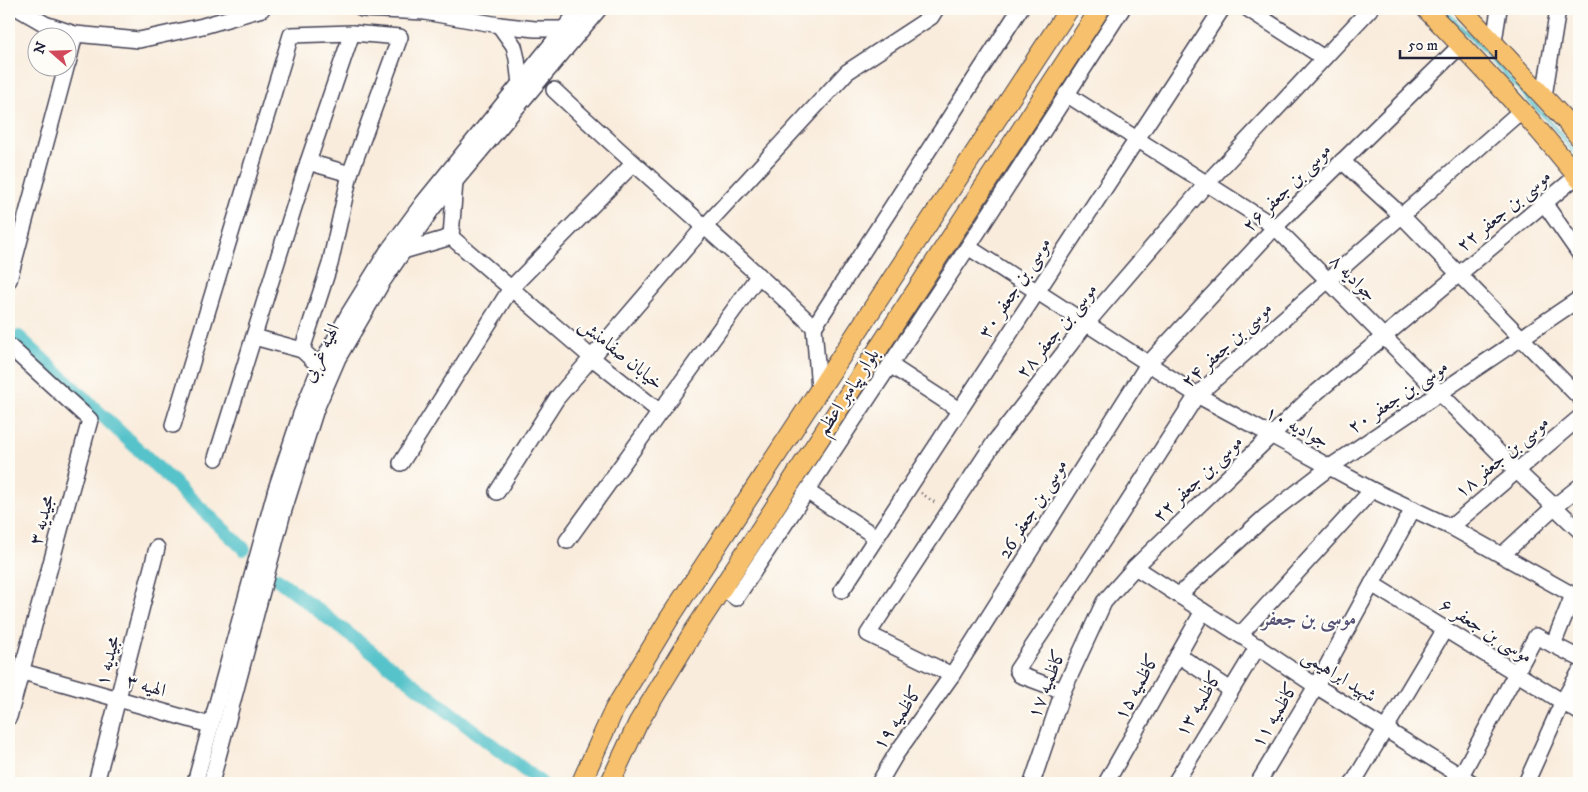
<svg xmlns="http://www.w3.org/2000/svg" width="1588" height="792" viewBox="0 0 1588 792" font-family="'IM FELL DW Pica',Amiri,serif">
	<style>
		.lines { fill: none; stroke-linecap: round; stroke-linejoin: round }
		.stream { stroke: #56c3ca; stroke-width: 4 }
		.canal { stroke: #56c3ca; stroke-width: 14 }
		.minor-casing { stroke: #424053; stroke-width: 18 }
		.major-casing { stroke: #424053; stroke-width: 21 }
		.path { stroke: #424053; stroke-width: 2.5; stroke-dasharray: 1 4; stroke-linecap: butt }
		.minor { stroke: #fff; stroke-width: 15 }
		.major { stroke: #f7c06c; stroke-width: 19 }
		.labels { text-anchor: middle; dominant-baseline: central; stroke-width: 4.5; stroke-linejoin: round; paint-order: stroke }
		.street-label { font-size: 19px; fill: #22223b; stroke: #fdfcf7 }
		.neighbourhood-label { font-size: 20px; font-weight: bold; fill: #555174; stroke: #fdfcf7 }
	</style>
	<rect width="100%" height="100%" fill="#fdfcf7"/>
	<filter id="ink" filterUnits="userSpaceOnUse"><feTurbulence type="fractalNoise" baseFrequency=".02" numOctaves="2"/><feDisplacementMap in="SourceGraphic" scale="10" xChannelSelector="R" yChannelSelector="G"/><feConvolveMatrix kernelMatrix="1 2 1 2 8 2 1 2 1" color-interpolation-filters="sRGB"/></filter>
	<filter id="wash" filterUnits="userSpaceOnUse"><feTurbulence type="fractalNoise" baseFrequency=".0096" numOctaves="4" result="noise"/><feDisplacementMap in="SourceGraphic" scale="20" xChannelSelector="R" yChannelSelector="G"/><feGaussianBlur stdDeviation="1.12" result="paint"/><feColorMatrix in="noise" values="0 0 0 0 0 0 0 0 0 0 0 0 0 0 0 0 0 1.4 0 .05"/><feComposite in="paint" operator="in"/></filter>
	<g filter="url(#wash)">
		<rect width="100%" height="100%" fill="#f9ecdc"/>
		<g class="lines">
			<path class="stream" d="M1444 9 1556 129 1579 159"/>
			<g class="canal">
				<path d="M19 337 244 549"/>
				<path d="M276 578 540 782"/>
			</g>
		</g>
	</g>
	<g filter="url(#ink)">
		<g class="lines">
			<defs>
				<g id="minor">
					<path d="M19 9 45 24 75 34 139 40 203 26 262 9"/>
					<path d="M362 9 425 12 499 25"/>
					<path d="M1248 9 1324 58"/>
					<path d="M1494 41 1499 9"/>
					<path d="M68 63 75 34"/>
					<path d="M520 84 517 59 514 46 499 25 535 29H564"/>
					<path d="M554 90C639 170 729 246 814 327L819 389"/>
					<path d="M1066 94 1275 227 1517 471 1579 530"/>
					<path d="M1544 96 1558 9"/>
					<path d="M1342 161 1402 216 1579 397"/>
					<path d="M308 162 350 174"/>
					<path d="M1544 203 1579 253"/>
					<path d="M451 237 591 357 660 412 759 275"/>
					<path d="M451 237 455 181"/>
					<path d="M968 247 1197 395 1372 490 1451 527 1573 595 1553 645"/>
					<path d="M403 251 451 237"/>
					<path d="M9 280 66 68"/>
					<path d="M814 327 1020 9"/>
					<path d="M254 337 302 350 320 367"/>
					<path d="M9 346 90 420 9 717"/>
					<path d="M890 365 959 410"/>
					<path d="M173 425 291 35 352 33 400 37 350 174 330 264 302 350"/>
					<path d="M216 458 308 162 352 33"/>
					<path d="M401 463 511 288 633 164"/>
					<path d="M497 492 557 398 698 234 847 72 931 17 936 9"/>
					<path d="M808 492 876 537"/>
					<path d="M1451 527 1579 418"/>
					<path d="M567 541 660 412"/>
					<path d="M1502 555 1555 506 1579 487"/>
					<path d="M1135 567 1240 635 1316 686 1472 783"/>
					<path d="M1372 584 1579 712"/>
					<path d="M722 587 736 598 968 247 1122 9"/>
					<path d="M842 590 1222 9"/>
					<path d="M1179 595 1265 517 1330 467 1579 299"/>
					<path d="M1240 635 1372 490"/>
					<path d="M1178 655 1231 690"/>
					<path d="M9 668 210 725"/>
					<path d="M952 675 868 634 996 440 1086 324 1207 183 1370 9"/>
					<path d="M1063 691 1020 675 1017 670 1116 521 1197 395 1522 110"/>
					<path d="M96 783 157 548"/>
					<path d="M195 783 276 489 301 414 320 367 348 315 387 252 423 203 580 9"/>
					<path d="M211 783 282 516 316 409 338 358 383 281 432 209 599 9"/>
					<path d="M879 783 896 754 952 675 1148 364 1275 227 1461 45"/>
					<path d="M1032 783 1063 691 1104 602 1135 567 1311 397 1577 176"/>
					<path d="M1106 783 1203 611"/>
					<path d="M1175 783 1258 646"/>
					<path d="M1258 783 1316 686 1413 509"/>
					<path d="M1353 783 1445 629"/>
					<path d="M1457 783 1536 636 1579 658"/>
					<path d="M1526 783 1563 701 1579 673"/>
				</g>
				<g id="major">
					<path d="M1426 9C1479 64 1532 119 1579 179"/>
					<path d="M1462 9 1566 121 1579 137"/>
					<path d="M581 783 614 710 669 619 1069 9"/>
					<path d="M610 783 638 723 692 634 1100 9"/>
				</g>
			</defs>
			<use href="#minor" class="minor-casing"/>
			<use href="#major" class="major-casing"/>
			<path class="path" d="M921 493 937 504"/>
			<use href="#minor" class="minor"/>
			<use href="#major" class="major"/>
		</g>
	</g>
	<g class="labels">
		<g class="street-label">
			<text transform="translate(1287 188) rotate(-45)">موسی بن جعفر ۲۶</text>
			<text transform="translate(1504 211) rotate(-40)">موسی بن جعفر ۲۲</text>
			<text transform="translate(1353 278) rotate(45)">جوادیه ۸</text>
			<text transform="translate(1015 288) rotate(-57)">موسی بن جعفر ۳۰</text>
			<text transform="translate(1057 331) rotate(-51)">موسی بن جعفر ۲۸</text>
			<text transform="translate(1227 345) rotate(-43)">موسی بن جعفر ۲۴</text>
			<text transform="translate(321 353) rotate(-64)">الهیه غربی</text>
			<text transform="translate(621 354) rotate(39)">خیابان صفامنش</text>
			<text transform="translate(848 392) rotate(-57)">بلوار پیامبر اعظم</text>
			<text transform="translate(1398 397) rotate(-34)">موسی بن جعفر ۲۰</text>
			<text transform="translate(1297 427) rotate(28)">جوادیه ۱۰</text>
			<text transform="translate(1502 457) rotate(-40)">موسی بن جعفر ۱۸</text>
			<text transform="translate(1198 479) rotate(-44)">موسی بن جعفر ۲۲</text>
			<text transform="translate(1033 509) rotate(-58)">موسی بن جعفر 26</text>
			<text transform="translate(42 520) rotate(-75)">مجیدیه ۳</text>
			<text transform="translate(1486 631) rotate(32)">موسی بن جعفر ۶</text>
			<text transform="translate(108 661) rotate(-76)">مجیدیه ۱</text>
			<text transform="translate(1339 676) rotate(32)">شهید ابراهیمی</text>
			<text transform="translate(1047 684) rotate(-68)">کاظمیه ۱۷</text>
			<text transform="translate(146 686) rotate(16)">الهیه ۳</text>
			<text transform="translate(1137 687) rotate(-61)">کاظمیه ۱۵</text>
			<text transform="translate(1199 704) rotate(-59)">کاظمیه ۱۳</text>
			<text transform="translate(1275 715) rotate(-59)">کاظمیه ۱۱</text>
			<text transform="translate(898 718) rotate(-56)">کاظمیه ۱۹</text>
		</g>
		<g class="neighbourhood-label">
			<text x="1309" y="619">موسی بن جعفر</text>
		</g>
	</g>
	<rect width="1588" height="792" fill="none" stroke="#fdfcf7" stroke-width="30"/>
	<g transform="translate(52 52) rotate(290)"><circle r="24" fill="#fdfcf7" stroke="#a5a5ac"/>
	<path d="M0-4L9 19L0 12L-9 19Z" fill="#d1495b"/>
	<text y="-8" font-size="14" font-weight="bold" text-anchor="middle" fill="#22223b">N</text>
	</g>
	<path d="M1400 50v8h96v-8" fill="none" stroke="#22223b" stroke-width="2.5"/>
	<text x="1408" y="50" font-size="15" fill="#22223b" stroke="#fdfcf7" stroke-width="4" paint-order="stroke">50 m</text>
</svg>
